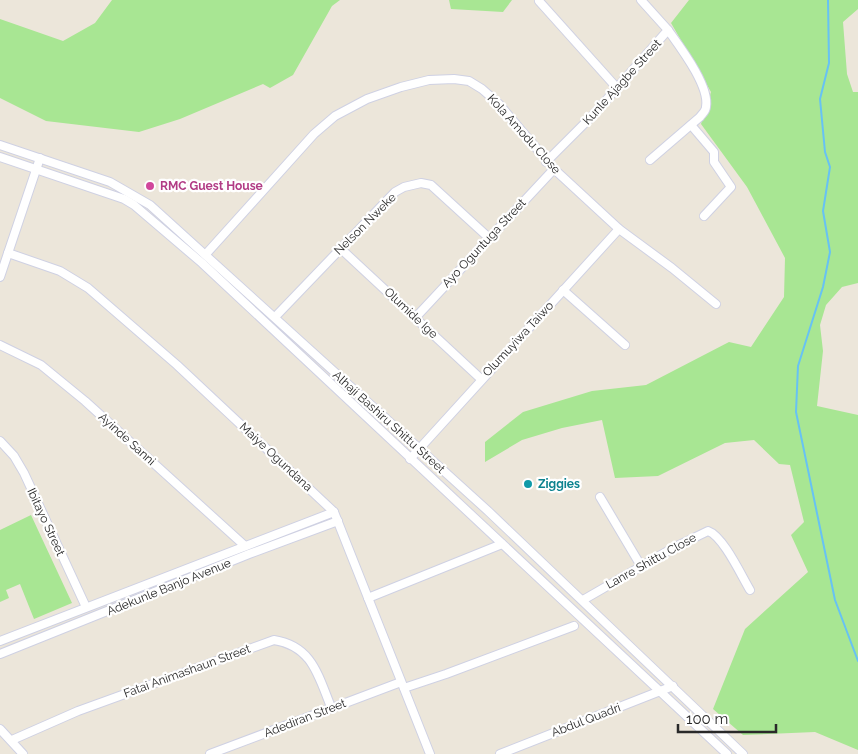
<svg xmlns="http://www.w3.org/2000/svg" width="858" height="754" viewBox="0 0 858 754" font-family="Raleway,sans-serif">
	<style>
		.green { fill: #a8e693 }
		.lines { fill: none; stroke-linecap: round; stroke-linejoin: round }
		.stream { stroke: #67c2f4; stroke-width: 2 }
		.street-casing { stroke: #cfd1e3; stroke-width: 10 }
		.street { stroke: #fff; stroke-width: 8 }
		.hotel-dot { fill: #d1479c; stroke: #fff; stroke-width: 2 }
		.culture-dot { fill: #0f9aa8; stroke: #fff; stroke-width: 2 }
		.labels { text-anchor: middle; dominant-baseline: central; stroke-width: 4.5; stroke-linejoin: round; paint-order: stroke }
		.street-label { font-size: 12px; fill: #292929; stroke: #fff }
		.hotel-label { font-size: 12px; font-weight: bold; fill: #b23c85; stroke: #fff; text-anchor: start }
		.culture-label { font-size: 12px; font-weight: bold; fill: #0d838f; stroke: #fff; text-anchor: start }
	</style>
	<rect width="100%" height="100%" fill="#ece6da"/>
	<g class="green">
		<path d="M112 0H340L332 6 293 75 270 88 263 84 180 119 139 132 46 121 0 98V19L63 41 95 23Z"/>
		<path d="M449 0H512L503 12 451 9Z"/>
		<path d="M689 0H858V9L843 22 847 74 853 92H858V283L842 287 826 305 820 325 823 351 817 406 858 415V750L815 732 743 735 713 709 745 629 808 572 791 535 804 522 790 465 779 464 754 440 725 443 658 476 615 478 602 420 562 428 522 440 485 462V442L523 412 592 391 646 385 729 342 751 347 784 297 785 258 747 187 701 124 711 92 671 23Z"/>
		<path d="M31 515 72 603 34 619 20 584 6 590 9 598 0 602V530Z"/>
	</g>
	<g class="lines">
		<path class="stream" d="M828 0 829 63 820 99 825 152 830 167 823 211 830 252 823 287 798 366 796 412 835 600 858 661"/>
		<defs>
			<g id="street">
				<path d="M539 1 617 88"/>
				<path d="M691 125 714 152V162L731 187 704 216"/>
				<path d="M0 145 110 182 150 205 488 511 743 754"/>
				<path d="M0 157 124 199 134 205 202 263 727 754"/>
				<path d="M650 160 700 117C702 114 706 111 706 107 710 86 680 47 668 30"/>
				<path d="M546 162 594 114 668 30 641 0"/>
				<path d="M340 248 481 379"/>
				<path d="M8 253 60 271 88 288 177 365 334 512 430 754"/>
				<path d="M206 254 314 134 335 116 367 99 401 87 429 80 454 79 469 81 482 89 499 104 554 169 619 229 672 268 716 304"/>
				<path d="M0 277 40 158"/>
				<path d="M563 290 625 345"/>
				<path d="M275 317 395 192 404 187 421 183 431 185 488 237"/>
				<path d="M416 317 554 169"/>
				<path d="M0 345 41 365 85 401 245 546"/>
				<path d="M0 441 14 456 24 473 86 607"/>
				<path d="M410 459 619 229"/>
				<path d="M600 497 641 566"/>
				<path d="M368 598 502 544"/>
				<path d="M583 600 673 548 708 531C723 536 741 575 750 590"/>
				<path d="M0 641 334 512"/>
				<path d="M0 654 249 554 338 521"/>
				<path d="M404 688 446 674 574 626"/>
				<path d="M0 729 23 754"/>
				<path d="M12 740 78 711 274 640C312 646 318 675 331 707"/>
				<path d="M210 754 401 682"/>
				<path d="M500 754 673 686"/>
			</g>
		</defs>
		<use href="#street" class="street-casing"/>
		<use href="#street" class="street"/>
	</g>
	<circle class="hotel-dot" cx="150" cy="186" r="5"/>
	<circle class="culture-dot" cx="528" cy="484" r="5"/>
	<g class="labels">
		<g class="street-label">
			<text transform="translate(622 82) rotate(-48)">Kunle Ajagbe Street</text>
			<text transform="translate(524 134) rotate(48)">Kola Amodu Close</text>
			<text transform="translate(365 224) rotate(-45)">Nelson Nweke</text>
			<text transform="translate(484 243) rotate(-47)">Ayo Oguntuga Street</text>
			<text transform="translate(411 313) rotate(43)">Olumide Ige</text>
			<text transform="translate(518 339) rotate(-47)">Olumuyiwa Taiwo</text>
			<text transform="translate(389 422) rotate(42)">Alhaji Bashiru Shittu Street</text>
			<text transform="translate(127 439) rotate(42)">Ayinde Sanni</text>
			<text transform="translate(276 457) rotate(43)">Maiye Ogundana</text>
			<text transform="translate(46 522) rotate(65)">Ibitayo Street</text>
			<text transform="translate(651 561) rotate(-29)">Lanre Shittu Close</text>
			<text transform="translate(169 587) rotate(-22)">Adekunle Banjo Avenue</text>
			<text transform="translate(187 671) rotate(-20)">Fatai Animashaun Street</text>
			<text transform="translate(305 718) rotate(-21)">Adediran Street</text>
			<text transform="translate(586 720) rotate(-21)">Abdul Quadri</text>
		</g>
		<g class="hotel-label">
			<text x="160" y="186">RMC Guest House</text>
		</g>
		<g class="culture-label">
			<text x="538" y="484">Ziggies</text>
		</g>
	</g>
	<path d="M678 724v8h98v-8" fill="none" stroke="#292929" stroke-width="2.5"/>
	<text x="686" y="724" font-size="15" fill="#292929" stroke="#ffffff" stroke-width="4" paint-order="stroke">100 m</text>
</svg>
